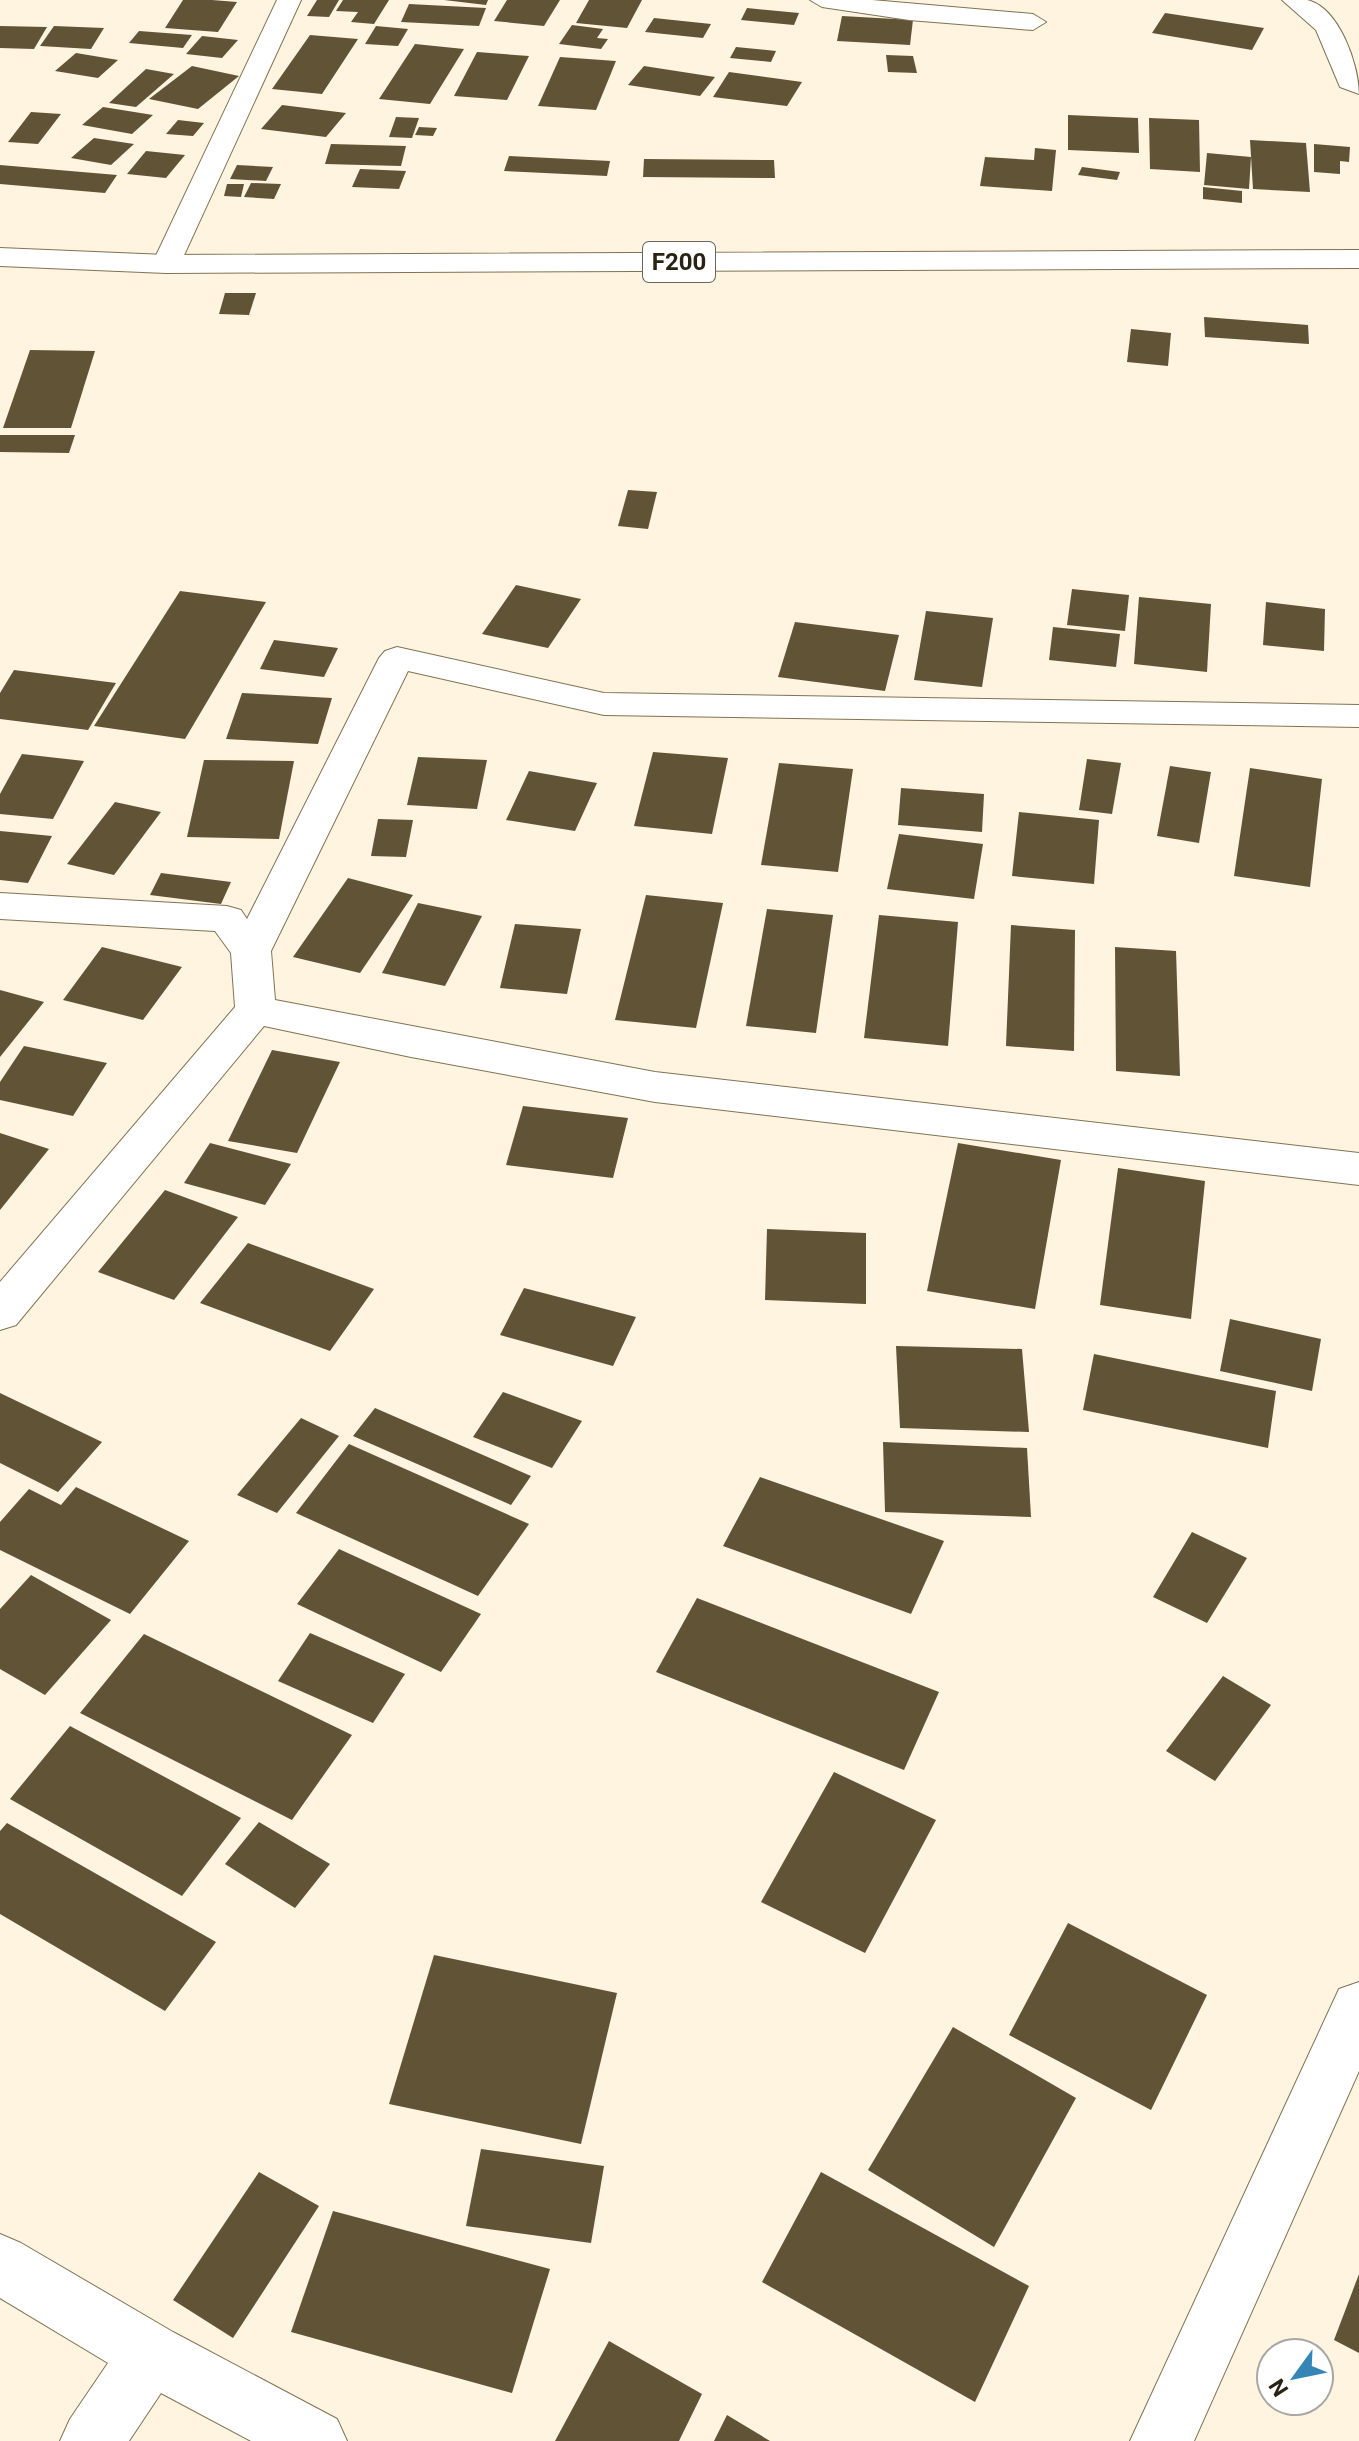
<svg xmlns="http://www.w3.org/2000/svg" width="1359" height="2441" viewBox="0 0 1359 2441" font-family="Roboto,sans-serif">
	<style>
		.building { fill: #615335 }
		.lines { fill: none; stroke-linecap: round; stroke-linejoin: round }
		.minor-casing { stroke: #817253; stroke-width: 2 }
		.major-casing { stroke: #817253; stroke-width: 2 }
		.minor { fill: #fff; fill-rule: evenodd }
		.major { fill: #fff; fill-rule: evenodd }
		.labels { text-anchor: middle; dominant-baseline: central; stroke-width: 8; stroke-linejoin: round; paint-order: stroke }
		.shield { fill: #fff; stroke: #69655c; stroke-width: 2 }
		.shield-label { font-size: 24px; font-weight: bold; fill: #292316 }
	</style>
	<rect width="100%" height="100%" fill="#fef4df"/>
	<g class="building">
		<path d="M183 0H212L237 2 218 32 165 28Z"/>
		<path d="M317 0H339L329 17 307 16Z"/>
		<path d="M343 0H389L374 24 351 22 358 12 336 11Z"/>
		<path d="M444 0H488L486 5Z"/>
		<path d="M507 0H560L544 26 494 21Z"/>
		<path d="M589 0H642L627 28 576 23Z"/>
		<path d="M409 4 486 8 479 26 401 22Z"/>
		<path d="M747 8 799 13 794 25 741 20Z"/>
		<path d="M1165 13 1264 28 1252 50 1152 33Z"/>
		<path d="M842 16 913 20 910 45 837 41Z"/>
		<path d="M654 18 711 24 703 38 645 32Z"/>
		<path d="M572 25 603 29 597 38 608 39 601 49 559 44Z"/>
		<path d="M0 26 47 27 34 49 0 48Z"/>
		<path d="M54 26 104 28 91 49 40 46Z"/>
		<path d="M376 26 408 29 398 46 365 44Z"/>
		<path d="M139 31 192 35 183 48 129 43Z"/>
		<path d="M310 35 358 39 322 94 272 89Z"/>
		<path d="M202 36 238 40 222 58 186 54Z"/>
		<path d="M415 44 464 49 430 104 379 99Z"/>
		<path d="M736 47 776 51 771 62 730 58Z"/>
		<path d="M477 52 529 56 507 100 454 96Z"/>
		<path d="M76 53 118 60 98 78 55 71Z"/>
		<path d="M886 55 913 56 917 73 888 72Z"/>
		<path d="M560 57 616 61 596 110 538 106Z"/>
		<path d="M192 66 239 76 198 109 149 99Z"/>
		<path d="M644 66 715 77 700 96 628 85Z"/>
		<path d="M146 69 174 74 136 107 109 103Z"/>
		<path d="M729 72 802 82 787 106 713 97Z"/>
		<path d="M282 105 346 113 326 137 261 129Z"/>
		<path d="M103 107 153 115 132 134 82 125Z"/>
		<path d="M31 112 61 114 38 144 8 142Z"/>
		<path d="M1068 115 1138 118 1139 153 1068 150Z"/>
		<path d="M396 117 419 118 412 138 389 137Z"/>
		<path d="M1149 118 1199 120 1200 172 1150 169Z"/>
		<path d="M178 120 204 123 193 136 166 134Z"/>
		<path d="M419 127 437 128 433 136 415 135Z"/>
		<path d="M94 138 134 144 111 165 71 158Z"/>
		<path d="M1250 140 1306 143 1310 192 1253 189Z"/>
		<path d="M331 144 406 146 401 166 325 164Z"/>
		<path d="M1314 144 1350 147 1349 162 1340 161V174L1314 172Z"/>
		<path d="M1035 148 1056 150 1052 191 980 186 985 157 1034 160Z"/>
		<path d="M146 151 185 155 166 178 127 174Z"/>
		<path d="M1207 153 1251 157 1249 189 1204 185Z"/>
		<path d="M509 156 610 161 607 176 504 171Z"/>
		<path d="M644 159 774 160 775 178 643 177Z"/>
		<path d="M0 165 117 175 105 193 0 184Z"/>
		<path d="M237 165 273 167 266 181 230 179Z"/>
		<path d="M1082 167 1120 172 1117 180 1078 175Z"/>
		<path d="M360 169 406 171 399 189 352 187Z"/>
		<path d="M251 183 281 184 274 199 244 197Z"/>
		<path d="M227 184H244L241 197 224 196Z"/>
		<path d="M1203 187 1242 191V203L1203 199Z"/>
		<path d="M225 293H256L249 315 219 314Z"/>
		<path d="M1204 317 1308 325 1309 344 1205 337Z"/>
		<path d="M1131 329 1171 333 1168 366 1127 362Z"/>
		<path d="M30 350 95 351 71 428H3Z"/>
		<path d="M0 435H75L69 453 0 452Z"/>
		<path d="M628 490 657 492 648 529 618 526Z"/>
		<path d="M516 585 581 599 548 648 482 634Z"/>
		<path d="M1072 589 1129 595 1125 631 1067 625Z"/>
		<path d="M180 591 266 602 185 739 94 726Z"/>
		<path d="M1139 597 1211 604 1207 672 1134 664Z"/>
		<path d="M1266 602 1325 609 1324 651 1263 645Z"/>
		<path d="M926 611 993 618 982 687 914 680Z"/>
		<path d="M795 622 899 635 885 691 778 677Z"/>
		<path d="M1053 627 1120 634 1116 667 1049 660Z"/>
		<path d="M274 640 338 648 324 677 260 669Z"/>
		<path d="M14 670 116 683 88 730 0 719V693Z"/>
		<path d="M242 693 332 698 318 744 226 739Z"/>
		<path d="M653 752 728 758 712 834 634 826Z"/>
		<path d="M22 754 84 761 53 819 0 814V794Z"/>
		<path d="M418 757 487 760 477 809 407 805Z"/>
		<path d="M1087 759 1121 763 1112 814 1079 810Z"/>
		<path d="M204 760 294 761 279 839 187 837Z"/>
		<path d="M779 763 853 769 838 872 761 865Z"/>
		<path d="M1170 766 1211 772 1199 843 1157 836Z"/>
		<path d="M1250 768 1322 779 1310 887 1234 876Z"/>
		<path d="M529 771 597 783 575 831 506 820Z"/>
		<path d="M901 788 984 794 982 832 898 825Z"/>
		<path d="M115 802 161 812 114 875 67 864Z"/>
		<path d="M1019 812 1099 820 1094 884 1012 876Z"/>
		<path d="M378 819 413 820 406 857 371 856Z"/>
		<path d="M0 831 52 836 28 883 0 880Z"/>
		<path d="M899 834 983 844 974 899 887 889Z"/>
		<path d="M161 873 231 882 221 904 150 895Z"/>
		<path d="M348 878 413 895 360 973 293 957Z"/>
		<path d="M646 895 723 903 696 1028 615 1020Z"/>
		<path d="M418 903 482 916 445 986 382 973Z"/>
		<path d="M767 909 833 915 816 1033 746 1026Z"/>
		<path d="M879 915 958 922 948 1046 864 1038Z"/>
		<path d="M515 924 581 929 567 994 500 988Z"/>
		<path d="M1011 925 1075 930 1074 1051 1006 1046Z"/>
		<path d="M102 947 182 967 143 1020 63 1000Z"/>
		<path d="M1115 947 1176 951 1180 1076 1116 1071Z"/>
		<path d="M0 990 44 1002 0 1057Z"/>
		<path d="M24 1046 107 1063 73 1116 0 1100V1082Z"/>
		<path d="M272 1050 340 1062 297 1153 228 1141Z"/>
		<path d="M523 1106 628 1118 613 1178 506 1165Z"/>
		<path d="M0 1133 49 1149 0 1210Z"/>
		<path d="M210 1143 291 1164 265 1205 184 1183Z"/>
		<path d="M958 1143 1061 1160 1035 1309 927 1291Z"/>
		<path d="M1118 1168 1205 1181 1191 1319 1100 1305Z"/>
		<path d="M165 1190 238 1217 174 1300 98 1272Z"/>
		<path d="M767 1229 866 1233V1304L765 1300Z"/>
		<path d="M248 1243 374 1289 330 1351 200 1303Z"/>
		<path d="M524 1288 636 1317 613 1366 500 1335Z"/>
		<path d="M1230 1319 1321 1339 1312 1391 1220 1371Z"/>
		<path d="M896 1346 1022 1349 1029 1432 900 1428Z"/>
		<path d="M1094 1354 1276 1391 1268 1448 1083 1410Z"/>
		<path d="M503 1392 582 1421 552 1468 473 1437Z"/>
		<path d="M0 1393 102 1442 58 1492 0 1463Z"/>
		<path d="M375 1408 531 1476 511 1505 353 1436Z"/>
		<path d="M301 1418 339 1436 277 1513 237 1495Z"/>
		<path d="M883 1442 1027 1448 1031 1517 885 1512Z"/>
		<path d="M349 1444 529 1524 478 1596 296 1513Z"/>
		<path d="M760 1477 944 1541 911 1614 723 1546Z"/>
		<path d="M76 1487 189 1541 130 1614 0 1550V1522L29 1489 61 1505Z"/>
		<path d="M1192 1532 1247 1558 1207 1623 1153 1597Z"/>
		<path d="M339 1549 481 1614 441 1672 297 1604Z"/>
		<path d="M31 1575 111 1620 45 1695 0 1669V1609Z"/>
		<path d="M697 1598 939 1692 904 1770 656 1672Z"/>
		<path d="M310 1633 405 1674 373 1723 278 1681Z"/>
		<path d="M144 1634 352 1735 292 1820 80 1713Z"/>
		<path d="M1223 1676 1271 1705 1215 1781 1166 1751Z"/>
		<path d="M70 1726 241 1818 182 1896 10 1799Z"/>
		<path d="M834 1772 936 1820 865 1953 761 1902Z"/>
		<path d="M259 1822 330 1864 295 1908 225 1864Z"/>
		<path d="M7 1823 216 1942 165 2011 0 1914V1831Z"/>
		<path d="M1068 1923 1207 1995 1151 2110 1009 2035Z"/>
		<path d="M434 1955 617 1993 581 2144 389 2104Z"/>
		<path d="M953 2027 1076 2098 994 2247 868 2170Z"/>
		<path d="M481 2149 604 2166 591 2243 466 2226Z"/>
		<path d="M259 2172 319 2206 233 2338 173 2300Z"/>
		<path d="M821 2172 1029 2286 975 2402 762 2282Z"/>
		<path d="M333 2211 550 2269 512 2393 291 2332Z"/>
		<path d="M1359 2274V2353L1334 2340Z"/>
		<path d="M609 2341 702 2394 679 2441H555Z"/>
		<path d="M727 2415 770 2441H714Z"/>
	</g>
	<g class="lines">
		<defs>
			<g id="minor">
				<path d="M277 0H301L180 264 176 270H156L152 264Z"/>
				<path d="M810 0H872L1033 14 1046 22 1033 30 909 20 822 7Z"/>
				<path d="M1282 0C1289 0 1299 0 1307 0 1339 7 1359 65 1359 94L1340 87 1316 30Z"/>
				<path d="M397 647 604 693 1359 705V727L604 715 408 671 271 951 275 1000 655 1072 1359 1153V1185L655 1102 411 1057 264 1026 16 1325 0 1330V1282L235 1007 231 953 215 931 0 919V893L227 906 241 910 247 919 379 658 385 651Z"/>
				<path d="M1359 1982V2071L1194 2441H1130L1339 1989Z"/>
				<path d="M0 2234 21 2243 173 2332 337 2419 347 2441H251L161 2393 129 2441H60L70 2419 108 2363 0 2298Z"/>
			</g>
			<path id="major" d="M0 248 166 255 1359 250V268L166 273 0 266Z"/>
		</defs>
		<use href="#minor" class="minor-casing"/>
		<use href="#major" class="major-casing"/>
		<use href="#minor" class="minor"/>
		<use href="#major" class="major"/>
	</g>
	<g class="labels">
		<rect class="shield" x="643" y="242" width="72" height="40" rx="6"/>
		<g class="shield-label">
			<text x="679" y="262">F200</text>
		</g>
	</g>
	<g transform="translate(1295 2377) rotate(237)"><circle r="38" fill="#ffffff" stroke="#a9a7a2" stroke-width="2"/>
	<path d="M0-6L14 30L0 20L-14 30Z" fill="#3585b6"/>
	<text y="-12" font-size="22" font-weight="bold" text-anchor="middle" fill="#292316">N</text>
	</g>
</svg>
